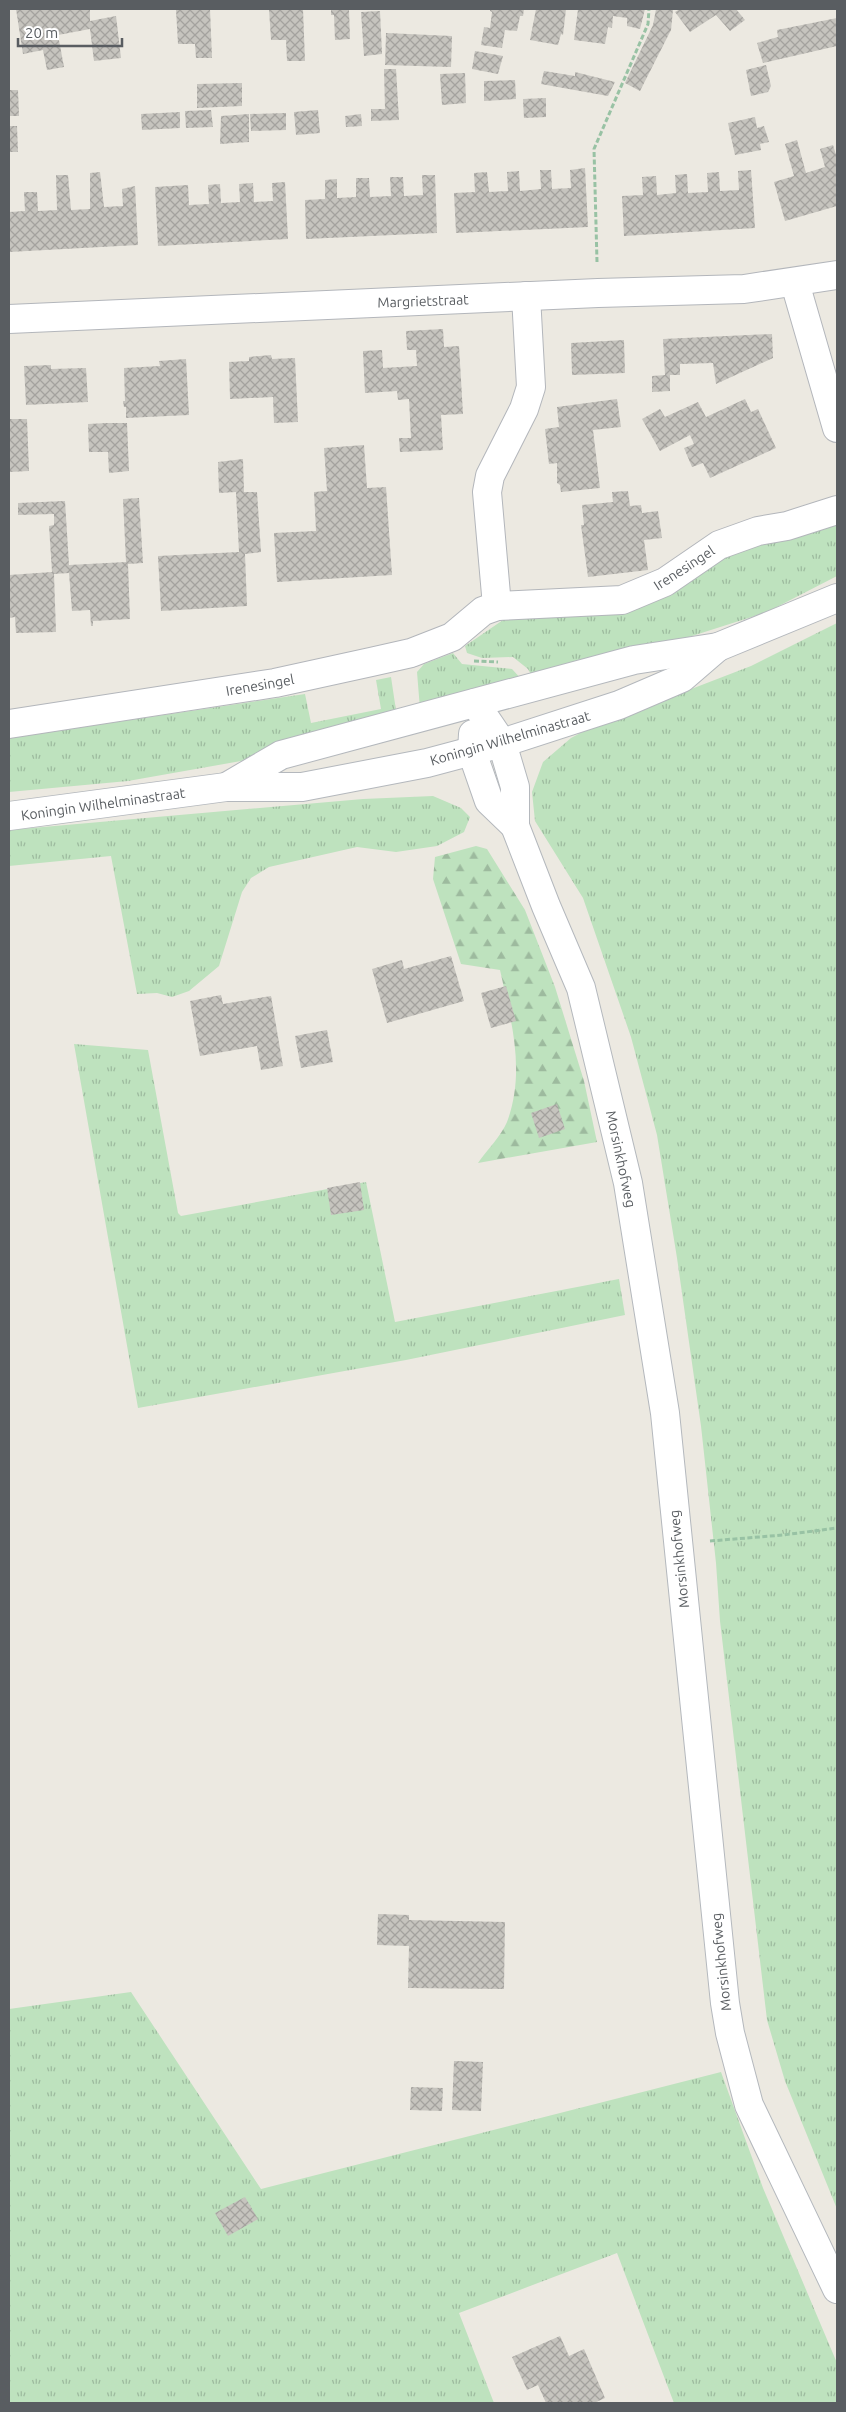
<svg xmlns="http://www.w3.org/2000/svg" width="846" height="2412" viewBox="0 0 846 2412" font-family="Ubuntu,sans-serif">
	<style>
		.grass { fill: url(#grass-tufts) }
		.forest { fill: url(#forest-firs) }
		.building { fill: url(#building-cross-hatch) }
		.lines { fill: none; stroke-linecap: round; stroke-linejoin: round }
		.street-casing { stroke: #b3b6bb; stroke-width: 30 }
		.secondary-casing { stroke: #b4b8bd; stroke-width: 30 }
		.path { stroke: #98c2a4; stroke-width: 3; stroke-dasharray: 5 2.5; stroke-linecap: butt }
		.street { stroke: #fff; stroke-width: 28 }
		.secondary { stroke: #fff; stroke-width: 28 }
		.labels { text-anchor: middle; dominant-baseline: central; stroke-width: 4; stroke-linejoin: round; paint-order: stroke }
		.street-label { font-size: 14px; fill: #595d61; stroke: #fff }
	</style>
	<defs>
		<pattern id="grass-tufts" width="24" height="20" patternUnits="userSpaceOnUse" patternTransform="scale(1.25)"><rect width="24" height="20" fill="#bee2be"/><path d="M3 7l-1-3M5 7V3M7 7l1-3M15 17l-1-3M17 17v-4M19 17l1-3" fill="none" stroke="#9dba9e"/></pattern>
		<pattern id="forest-firs" width="22" height="20" patternUnits="userSpaceOnUse" patternTransform="scale(1.25)"><rect width="22" height="20" fill="#bee2be"/><path d="M5 1l3.5 6h-7zM16 11l3.5 6h-7z" fill="#9dba9e"/></pattern>
		<pattern id="building-cross-hatch" width="8" height="8" patternUnits="userSpaceOnUse" patternTransform="scale(1.25)"><rect width="8" height="8" fill="#c6c4be"/><path d="M0 0l8 8M0 8l8-8" fill="none" stroke="#a4a29e"/></pattern>
	</defs>
	<rect width="100%" height="100%" fill="#ece9e1"/>
	<g class="grass">
		<path d="M837 520V576L767 612 664 645 533 678 528 669 513 657 482 658 467 653 465 646 503 620 615 614 672 595 704 570 738 550Z"/>
		<path d="M837 623V2209L785 2081 767 2020 720 1621 716 1563 701 1426 677 1258 657 1135 631 1037 583 898 535 821 532 792 543 762 571 738 590 728 751 666Z"/>
		<path d="M453 653 462 664 512 669 524 682 420 709 417 672 424 664Z"/>
		<path d="M391 677 397 717 241 761 128 781 9 792V738L305 694 311 723 381 709 376 680Z"/>
		<path d="M433 796 461 808 470 817 464 832 437 846 396 852 357 847 269 867 251 878 242 892 219 966 189 991 172 997 157 993 137 994 111 856 9 866V830L363 799Z"/>
		<path d="M74 1044 148 1050 178 1213 181 1216 366 1182 395 1322 619 1279 625 1315 406 1360 138 1408Z"/>
		<path d="M131 1992 261 2189 721 2072 763 2188 837 2363V2403H674L617 2253 459 2313 494 2403H9V2009Z"/>
	</g>
	<path class="forest" d="M476 846 487 849 525 910 555 987 584 1081 597 1142 478 1163C487 1150 501 1136 507 1122 526 1071 511 1020 500 970L461 964 433 879 435 857Z"/>
	<g class="building">
		<path d="M16 9H90V21L116 16 121 58 94 61 90 29 58 35 64 67 47 70 43 50 23 54Z"/>
		<path d="M193 9H210L212 58H196L195 44H178L176 10Z"/>
		<path d="M269 9H303L305 61H287L286 40H271Z"/>
		<path d="M331 9H349L350 39 335 40 334 15H331Z"/>
		<path d="M490 9H524L523 16H520L517 31 505 30 502 48 481 45 484 27 490 28 492 12 490 11Z"/>
		<path d="M536 9H566L563 35 561 34 558 45 530 40Z"/>
		<path d="M578 9H645L640 29 627 26V18L613 16 612 28 608 27 605 44 574 40Z"/>
		<path d="M656 9 673 10 671 30 640 91 625 83 653 25Z"/>
		<path d="M680 9H736L745 20 730 31 716 15 690 32 675 12Z"/>
		<path d="M380 11 382 54 364 56 361 12Z"/>
		<path d="M837 18V46L763 63 757 43 778 37 777 30Z"/>
		<path d="M386 33 452 36 451 67 385 65Z"/>
		<path d="M475 51 503 56 498 74 472 69Z"/>
		<path d="M766 65 771 86 768 92 751 96 746 70Z"/>
		<path d="M384 69H396L399 120 371 121V109H385Z"/>
		<path d="M544 71 575 76V72L615 82 608 96 541 84Z"/>
		<path d="M465 73 466 103 442 105 440 74Z"/>
		<path d="M515 80 516 99 484 101V81Z"/>
		<path d="M242 83V106L197 108V84Z"/>
		<path d="M9 90H18L19 116H9Z"/>
		<path d="M546 98V117L524 118 523 99Z"/>
		<path d="M211 110 213 127 186 128 185 111Z"/>
		<path d="M318 110 320 133 296 135 294 112Z"/>
		<path d="M180 112V128L142 130 141 114Z"/>
		<path d="M286 113V130L251 131 250 114Z"/>
		<path d="M249 114V142L220 144 221 116Z"/>
		<path d="M361 114 362 126 346 127 345 116Z"/>
		<path d="M755 117 757 128 764 126 769 142 760 144 761 150 735 155 728 123Z"/>
		<path d="M9 126H17L18 152H9Z"/>
		<path d="M797 140 806 173 825 167 820 149 833 145 837 158V206L785 221 774 182 794 176 785 144Z"/>
		<path d="M585 168 588 227 456 233 454 193 475 192 474 173 487 172 489 192 508 191 507 172 519 171 520 191 541 189 540 170H551L552 189 571 188 570 170Z"/>
		<path d="M751 170 755 228 624 236 622 196 643 195 642 177 656 176 657 195 676 193 675 175 687 174 688 193 708 192 707 173 719 172 720 191 739 190 738 171Z"/>
		<path d="M100 172 104 207 123 206 122 189 135 186 138 245 9 252V212L25 211 24 192H37L38 211 57 210 56 175H68L71 210 90 209V173Z"/>
		<path d="M422 175H435L437 233 306 239 305 200 325 199V180L337 179V198L356 197V178H369L370 197 391 196 390 177H403L404 196 423 195Z"/>
		<path d="M285 182 288 239 158 246 155 187 188 185 189 205 209 204 208 185 220 184 221 203 240 202 239 184 253 183 254 202 273 201 272 183Z"/>
		<path d="M443 329 444 347 459 346 463 414 441 415 443 450 400 452 399 438H411L409 399 398 400 397 391 365 393 363 351 382 350 383 368 417 366 416 350H407L406 331Z"/>
		<path d="M772 334 773 358 716 384 713 363 680 364V375H670V391L652 392V376L665 375 663 339Z"/>
		<path d="M624 340 625 373 572 375 571 343Z"/>
		<path d="M271 355 272 359 295 358 298 422 274 423 273 397 230 399 229 362 249 361V357Z"/>
		<path d="M186 359 189 415 126 418V407H124L123 401H125L124 368 160 366 159 361Z"/>
		<path d="M51 365V369L86 368 88 402 26 405 24 366Z"/>
		<path d="M617 399 621 427 593 430 600 488 561 492 560 485 557 483V463L549 464 545 429 559 427 557 407Z"/>
		<path d="M745 399 751 412 758 409 776 448 710 478 703 463 692 467 684 448 694 444 690 435 660 451 642 419 660 409 665 417 698 402 706 417Z"/>
		<path d="M9 419H27L29 471 9 472Z"/>
		<path d="M107 423H127L129 471 109 473 108 452H89L88 424Z"/>
		<path d="M364 445 367 488 386 487 392 575 277 582 274 533 316 531 314 492 327 491 324 448Z"/>
		<path d="M243 459 244 492H257L261 552 245 554 247 606 161 611 158 556 239 552 236 492 219 493 218 462Z"/>
		<path d="M628 491 630 506 641 505 642 513 658 511 662 538 644 540 648 570 588 577 581 525H584L582 505 613 502 612 492Z"/>
		<path d="M139 498 143 563 128 564 130 619 93 621V626H91L90 610 72 611 69 573 54 574 56 632 16 633 15 617 9 618V575L52 572 49 526 54 525V514L18 515V503L65 501 69 565 126 562 123 499Z"/>
		<path d="M451 956 464 1001 387 1023 372 969 402 960 404 969Z"/>
		<path d="M506 986 516 1021 491 1028 481 993Z"/>
		<path d="M221 995 223 1004 271 996 283 1066 261 1070 257 1046 200 1056 190 1001Z"/>
		<path d="M327 1030 333 1062 301 1068 295 1036Z"/>
		<path d="M557 1104 565 1129 539 1138 531 1113Z"/>
		<path d="M360 1182 364 1210 331 1215 327 1188Z"/>
		<path d="M378 1914 409 1915V1920L505 1922 504 1989 408 1988 409 1946 377 1945Z"/>
		<path d="M454 2061 483 2062 481 2111 452 2110Z"/>
		<path d="M411 2087 443 2088 442 2111 410 2110Z"/>
		<path d="M245 2197 258 2219 228 2236 215 2213Z"/>
		<path d="M560 2336 569 2356 584 2349 605 2398 594 2403H546L538 2385 527 2390 512 2357Z"/>
	</g>
	<g class="lines">
		<defs>
			<g id="street">
				<path d="M795 283 837 428"/>
				<path d="M9 319 598 293 744 289 837 275"/>
				<path d="M497 606 622 600 665 582 719 545 758 531 787 526 837 510"/>
				<path d="M9 724 275 683 371 662 411 653 452 637 483 611 497 606 487 492 490 476 524 409 531 387 526 296"/>
			</g>
			<g id="secondary">
				<path d="M475 703 502 743 515 787V826L546 906 581 988 628 1183 665 1413 725 2003 730 2033 749 2105 837 2289"/>
				<path d="M473 734 472 752 489 801 515 826"/>
				<path d="M228 786 281 755 634 660 718 647 837 598"/>
				<path d="M9 816 226 787H302L427 763 502 743 619 705 682 678 718 647"/>
			</g>
		</defs>
		<use href="#street" class="street-casing"/>
		<use href="#secondary" class="secondary-casing"/>
		<g class="path">
			<path d="M597 262 594 149 648 24 649 9"/>
			<path d="M474 661 498 662"/>
			<path d="M710 1541 783 1535 837 1528"/>
		</g>
		<use href="#street" class="street"/>
		<use href="#secondary" class="secondary"/>
	</g>
	<g class="labels">
		<g class="street-label">
			<text transform="translate(423 301) rotate(-2)">Margrietstraat</text>
			<text transform="translate(684 568) rotate(-33)">Irenesingel</text>
			<text transform="translate(260 685) rotate(-10)">Irenesingel</text>
			<text transform="translate(510 738) rotate(-16)">Koningin Wilhelminastraat</text>
			<text transform="translate(103 804) rotate(-8)">Koningin Wilhelminastraat</text>
			<text transform="translate(621 1159) rotate(78)">Morsinkhofweg</text>
			<text transform="translate(679 1559) rotate(-96)">Morsinkhofweg</text>
			<text transform="translate(721 1962) rotate(-96)">Morsinkhofweg</text>
		</g>
	</g>
	<rect width="846" height="2412" fill="none" stroke="#595d61" stroke-width="20"/>
	<path d="M18 38v8h104v-8" fill="none" stroke="#595d61" stroke-width="2.5"/>
	<text x="25" y="38" font-size="15" fill="#595d61" stroke="#ffffff" stroke-width="4" paint-order="stroke">20 m</text>
</svg>
